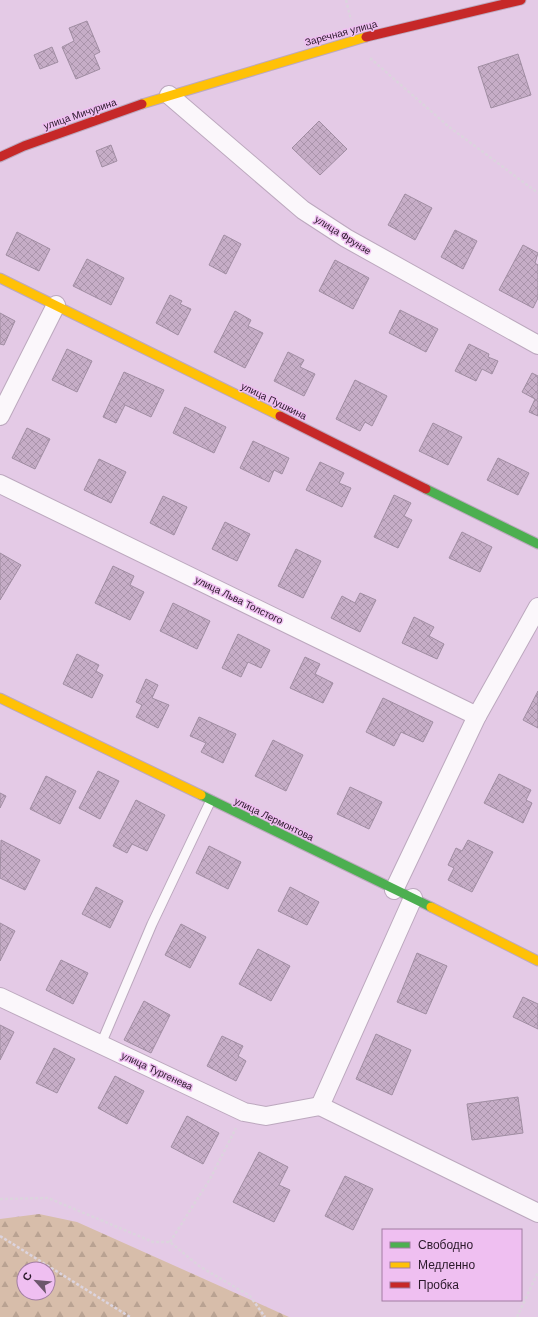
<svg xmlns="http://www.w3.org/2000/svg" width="538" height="1317" viewBox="0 0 538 1317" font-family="Arial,sans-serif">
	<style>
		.forest { fill: url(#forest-firs); fill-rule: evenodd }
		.building { fill: url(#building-cross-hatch); stroke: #a08da2 }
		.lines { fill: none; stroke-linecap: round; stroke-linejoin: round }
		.lane-casing { stroke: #bca8be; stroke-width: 11 }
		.street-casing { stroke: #bca8be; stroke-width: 20 }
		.fast-casing { stroke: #bca8be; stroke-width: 11 }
		.slow-casing { stroke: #bca8be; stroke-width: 11 }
		.jam-casing { stroke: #bca8be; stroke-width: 11 }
		.path { stroke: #dcd4de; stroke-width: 2.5; stroke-dasharray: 3 2; stroke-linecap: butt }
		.lane { stroke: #fbf7fb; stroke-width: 9 }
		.street { stroke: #fbf7fb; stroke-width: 18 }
		.fast { stroke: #4caf50; stroke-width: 9 }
		.slow { stroke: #ffc107; stroke-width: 9 }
		.jam { stroke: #c62828; stroke-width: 9 }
		.labels { text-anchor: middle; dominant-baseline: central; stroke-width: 3; stroke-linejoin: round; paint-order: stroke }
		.street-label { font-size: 10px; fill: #2b192b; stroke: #efbff1 }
	</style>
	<defs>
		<pattern id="forest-firs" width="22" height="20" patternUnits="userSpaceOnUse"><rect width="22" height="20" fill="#d7bdaa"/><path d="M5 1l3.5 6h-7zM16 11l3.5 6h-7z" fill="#b9a292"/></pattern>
		<pattern id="building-cross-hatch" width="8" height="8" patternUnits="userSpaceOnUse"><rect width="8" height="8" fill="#c6adc7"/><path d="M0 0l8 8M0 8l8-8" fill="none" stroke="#aa94ab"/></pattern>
	</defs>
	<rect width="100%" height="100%" fill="#e4cae6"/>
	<path class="forest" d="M39 1214 77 1222 289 1317H0V1219ZM24 1269H48V1293H24Z"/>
	<g class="building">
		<path d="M87 21 100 52 94 55 100 69 76 79 62 47 74 41 69 28Z"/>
		<path d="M52 47 58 62 40 69 34 55Z"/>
		<path d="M518 54 531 95 491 108 478 67Z"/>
		<path d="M319 121 347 149 320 175 292 148Z"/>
		<path d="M111 145 117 161 102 167 96 151Z"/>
		<path d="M405 194 432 208 415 240 388 225Z"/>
		<path d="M455 230 477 241 463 269 441 257Z"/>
		<path d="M17 232 50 249 39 271 6 255Z"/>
		<path d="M224 235 241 244 226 274 209 265Z"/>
		<path d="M523 245 538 253 535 263 538 265V298L533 308 499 290Z"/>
		<path d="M87 259 124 278 111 305 73 286Z"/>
		<path d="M335 260 369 278 353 309 319 291Z"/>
		<path d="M170 295 182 301 180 304 191 309 178 335 156 323Z"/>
		<path d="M400 310 438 329 426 352 389 333Z"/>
		<path d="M235 311 251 320 248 326 263 333 245 368 214 352Z"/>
		<path d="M0 313 15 321 4 345 0 344Z"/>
		<path d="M469 344 489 354 488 357 498 361 492 374 482 369 476 381 455 371Z"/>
		<path d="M67 349 92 361 77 392 52 380Z"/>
		<path d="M288 352 304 360 300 367 315 374 304 396 274 381Z"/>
		<path d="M124 372 164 390 151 417 125 405 116 423 103 417Z"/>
		<path d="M532 373 538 376V416L529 412 535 399 522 392Z"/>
		<path d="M355 380 387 396 372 426 365 422 360 431 336 419Z"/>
		<path d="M185 407 226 427 214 453 173 433Z"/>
		<path d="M433 423 462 437 448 465 419 451Z"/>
		<path d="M27 428 50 439 35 469 12 458Z"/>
		<path d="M253 441 289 458 282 474 274 470 269 482 240 468Z"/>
		<path d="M498 458 529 473 518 495 487 480Z"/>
		<path d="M99 459 126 472 111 503 84 490Z"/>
		<path d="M320 462 344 473 339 483 351 488 342 507 306 490Z"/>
		<path d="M394 495 411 503 404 516 412 520 398 548 374 537Z"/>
		<path d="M163 496 187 507 174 535 150 523Z"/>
		<path d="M225 522 250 534 237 561 212 549Z"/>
		<path d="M462 532 492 547 480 572 449 558Z"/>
		<path d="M296 549 321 561 303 598 278 586Z"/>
		<path d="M0 553 21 565 0 600Z"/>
		<path d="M113 566 134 576 130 585 144 592 130 620 95 603Z"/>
		<path d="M360 593 376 600 360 632 331 618 342 596 355 603Z"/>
		<path d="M173 603 210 621 197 649 160 631Z"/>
		<path d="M414 617 434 627 429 636 444 644 437 659 402 643Z"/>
		<path d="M238 634 270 650 261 668 248 662 241 677 222 668Z"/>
		<path d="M77 654 99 665 96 671 103 675 92 698 63 684Z"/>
		<path d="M305 657 320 664 315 674 333 683 323 703 290 688Z"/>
		<path d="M146 679 158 685 152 698 169 705 158 728 136 717 142 705 136 702Z"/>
		<path d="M538 691V728L523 720Z"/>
		<path d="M383 698 433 722 423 742 401 732 394 746 366 732Z"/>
		<path d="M199 717 236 734 223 763 201 752 206 743 190 736Z"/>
		<path d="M273 740 303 755 286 791 255 776Z"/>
		<path d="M98 771 119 781 100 819 79 808Z"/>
		<path d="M499 774 531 790 526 800 532 803 523 823 484 803Z"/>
		<path d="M46 776 76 791 60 824 30 809Z"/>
		<path d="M350 787 382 802 369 829 337 814Z"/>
		<path d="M0 793 6 796 0 808Z"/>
		<path d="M136 800 165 815 147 851 132 844 127 853 113 846Z"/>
		<path d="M1 840 40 860 25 890 0 878Z"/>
		<path d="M468 840 493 852 472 892 448 880 454 868 448 865 456 848 462 851Z"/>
		<path d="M209 846 241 862 228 889 196 873Z"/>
		<path d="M96 887 123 901 110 928 82 914Z"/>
		<path d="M290 887 319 902 307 925 278 911Z"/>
		<path d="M0 923 15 931 0 961Z"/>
		<path d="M181 924 206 937 190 968 165 955Z"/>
		<path d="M258 949 290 966 271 1001 239 984Z"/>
		<path d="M417 953 447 966 426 1014 397 1002Z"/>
		<path d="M61 960 88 973 73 1004 46 990Z"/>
		<path d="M523 997 538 1004V1029L513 1017Z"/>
		<path d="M144 1001 170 1015 151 1053 124 1040Z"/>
		<path d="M0 1025 14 1032 0 1060Z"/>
		<path d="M376 1034 411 1050 392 1095 356 1079Z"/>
		<path d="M222 1036 243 1046 238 1056 246 1061 236 1081 207 1066Z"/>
		<path d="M54 1048 75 1059 57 1093 36 1083Z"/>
		<path d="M115 1076 144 1091 127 1124 98 1108Z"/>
		<path d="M518 1097 523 1133 472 1140 467 1104Z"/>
		<path d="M187 1116 219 1133 203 1164 171 1147Z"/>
		<path d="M259 1152 288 1167 279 1185 290 1190 274 1222 233 1202Z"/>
		<path d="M345 1176 373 1189 353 1230 325 1216Z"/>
	</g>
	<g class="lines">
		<defs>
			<path id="lane" d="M101 1044 152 924 211 800"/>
			<g id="street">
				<path d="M169 95 303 210 346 238 538 345"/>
				<path d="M0 416 56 305"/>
				<path d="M0 484 477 716"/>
				<path d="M394 890 477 716 538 607"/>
				<path d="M413 898 320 1106 538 1213"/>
				<path d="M0 997 244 1112 266 1116 320 1106"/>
			</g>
			<g id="fast">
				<path d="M426 489 538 544"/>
				<path d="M201 795 431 907"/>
			</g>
			<g id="slow">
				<path d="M142 104 366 37"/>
				<path d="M0 278 280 416"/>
				<path d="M0 698 201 795"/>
				<path d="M431 907 538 961"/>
			</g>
			<g id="jam">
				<path d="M366 37 521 0"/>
				<path d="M0 157 24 146 142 104"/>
				<path d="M280 416 426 489"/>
			</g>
		</defs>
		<use href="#lane" class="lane-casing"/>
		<use href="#street" class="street-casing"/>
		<use href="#fast" class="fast-casing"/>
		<use href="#slow" class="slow-casing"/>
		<use href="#jam" class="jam-casing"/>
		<g class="path">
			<path d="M346 0 351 20"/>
			<path d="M370 58 448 126 538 193"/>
			<path d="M0 1199 48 1198 153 1242H170L199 1266 250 1296 265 1317"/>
			<path d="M0 1236 130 1317"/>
			<path d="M170 1242 210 1179 236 1128"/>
			<path d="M517 1317 538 1272"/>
		</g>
		<use href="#lane" class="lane"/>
		<use href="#street" class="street"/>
		<use href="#fast" class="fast"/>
		<use href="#slow" class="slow"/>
		<use href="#jam" class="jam"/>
	</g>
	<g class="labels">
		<g class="street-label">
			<text transform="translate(341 33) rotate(-15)">Заречная улица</text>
			<text transform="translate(80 114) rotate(-19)">улица Мичурина</text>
			<text transform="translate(343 235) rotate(32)">улица Фрунзе</text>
			<text transform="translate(274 401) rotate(26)">улица Пушкина</text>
			<text transform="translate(239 600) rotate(26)">улица Льва Толстого</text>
			<text transform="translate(274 819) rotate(26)">улица Лермонтова</text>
			<text transform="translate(157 1071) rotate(25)">улица Тургенева</text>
		</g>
	</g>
	<rect x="382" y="1229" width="140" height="72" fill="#efbff1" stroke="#a17da2"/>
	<rect x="390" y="1242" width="20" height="6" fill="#4caf50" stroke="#a17da2"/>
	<text x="418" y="1249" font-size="12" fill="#2b192b">Свободно</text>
	<rect x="390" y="1262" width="20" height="6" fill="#ffc107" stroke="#a17da2"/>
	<text x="418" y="1269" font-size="12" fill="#2b192b">Медленно</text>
	<rect x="390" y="1282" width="20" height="6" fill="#c62828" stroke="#a17da2"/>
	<text x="418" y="1289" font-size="12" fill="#2b192b">Пробка</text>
	<g transform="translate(36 1281) rotate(297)"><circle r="19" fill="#efbff1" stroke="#a17da2"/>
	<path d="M0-3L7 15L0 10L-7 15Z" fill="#6c576c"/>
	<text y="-6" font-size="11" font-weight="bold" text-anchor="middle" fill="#2b192b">С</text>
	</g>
</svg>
